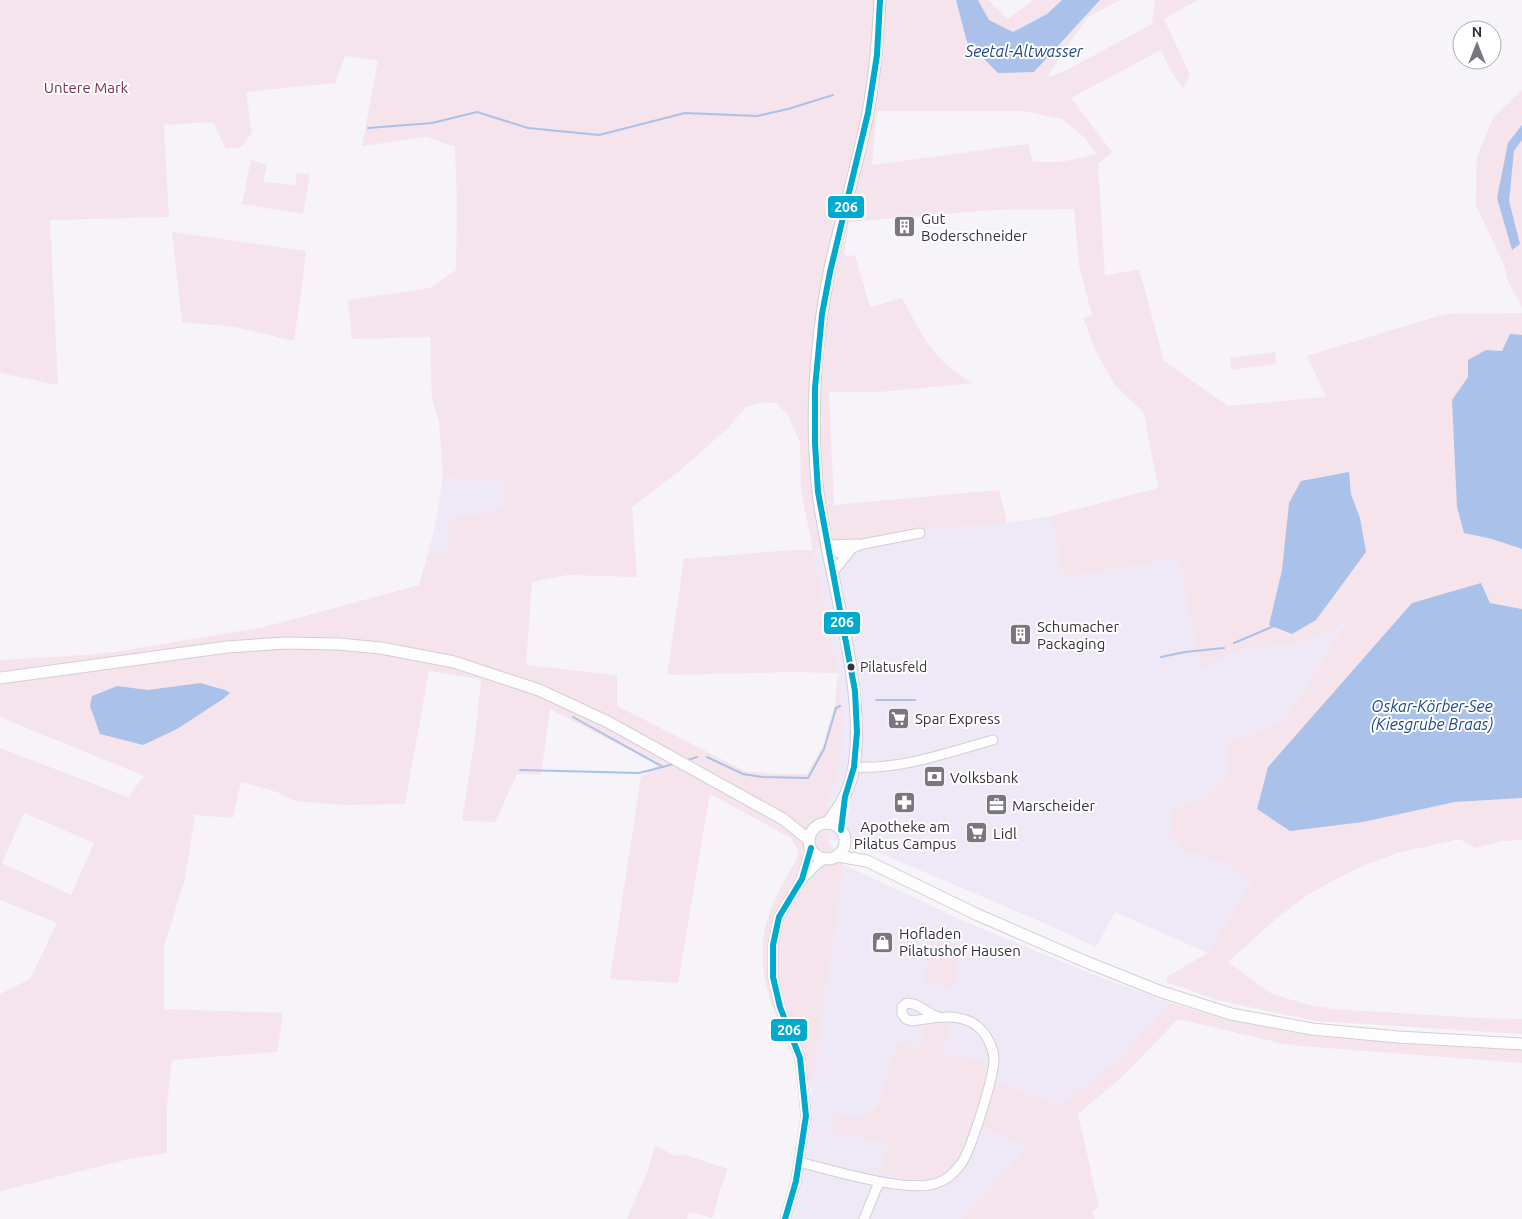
<svg xmlns="http://www.w3.org/2000/svg" width="1522" height="1219" viewBox="0 0 1522 1219" font-family="Ubuntu,sans-serif">
	<style>
		.built { fill: #efe8f6 }
		.green { fill: #f6e4ec; fill-rule: evenodd }
		.water { fill: #aac1ea }
		.lines { fill: none; stroke-linecap: round; stroke-linejoin: round }
		.stream { stroke: #aac1ea; stroke-width: 2 }
		.minor-casing { stroke: #d2ced6; stroke-width: 11 }
		.major-casing { stroke: #d2ced6; stroke-width: 13 }
		.minor { stroke: #fefdfe; stroke-width: 9 }
		.major { stroke: #fefdfe; stroke-width: 11 }
		.bus-1-casing { stroke: #fff; stroke-width: 10 }
		.bus-1 { stroke: #00a9ce; stroke-width: 6 }
		.bus-dot { fill: #37313d; stroke: #fff; stroke-width: 2 }
		.labels { text-anchor: middle; dominant-baseline: central; stroke-width: 4; stroke-linejoin: round; paint-order: stroke }
		.bus-label { font-size: 14px; fill: #37313d; stroke: #fff; text-anchor: start }
		.park-label { font-size: 15px; fill: #7f2c4f; stroke: #fff }
		.poi-label { font-size: 15px; fill: #37313d; stroke: #fff; text-anchor: start }
		.water-label { font-size: 16px; font-style: italic; fill: #1f488b; stroke: #fff }
		.line-badge { stroke: #fff; stroke-width: 2 }
		.badge-label { font-size: 14px; text-anchor: middle; font-weight: bold; fill: #fff }
	</style>
	<rect width="100%" height="100%" fill="#f6f3f9"/>
	<g class="built">
		<path d="M443 477 483 481H503L504 508 449 519V552L428 554 436 521Z"/>
		<path d="M1051 516 1063 578 1179 558 1200 668 1236 651 1305 642 1344 623 1284 722 1226 744 1230 771 1204 798 1171 808 1183 848 1222 862 1252 880 1208 953 1115 912 1096 947 1044 923 861 845 828 839 819 820 830 797 838 673 813 550 899 532 1007 523Z"/>
		<path d="M844 866 853 869 968 923 1087 972 1170 1003 1118 1060 1060 1105 987 1078 991 1064 896 1043 879 1102 861 1118 888 1143 956 1161 973 1124 1030 1146 962 1219H784L805 1116 812 1090Z"/>
	</g>
	<g class="green">
		<path d="M0 0H956L967 42 1034 72 1100 0H1120L1087 18 1046 78 1065 71 1152 24 1155 0H1198L1164 19 1190 75 1183 88 1170 70 1161 50 1071 98 1112 152 1098 164 1105 276 1139 269 1164 361 1228 406 1326 397 1307 356 1445 314 1522 313V335L1510 334 1502 351 1486 350 1452 400 1464 533 1492 539 1522 549V609L1490 603 1363 822 1455 802 1522 798V840L1503 841 1476 848 1459 839 1397 853 1365 865 1334 880 1306 896 1276 919 1228 962 1272 994 1309 1005 1334 1009 1478 1018 1522 1019V1034L1316 1021 1244 1006 1218 1000 1166 982 1168 976 1208 953 1252 880 1222 862 1183 849 1171 832V808L1204 798 1230 771 1226 744 1284 722 1344 624 1305 642 1236 651 1200 669 1179 558 1063 578 1051 516 1158 488 1144 413 1115 385 1095 350 1083 318 1092 315 1079 265 1074 209 992 210 849 222 844 257 855 255 870 307 902 298C922 335 934 363 974 383L879 392H829L834 505 999 490 1007 523 899 532 813 550 838 673 842 704V754L830 797 826 805 829 814 819 820 828 839 844 866 812 1090C785 1034 747 978 769 914 776 894 788 875 798 856L797 849 791 838 710 794 678 983 610 979 641 777 658 765 550 709 541 775 517 774 495 822 462 821 475 737 481 680 429 671 405 804 345 805 295 801 277 792 241 782 233 818 195 815 185 879 164 946V1009L283 1013 277 1052 172 1060 167 1105V1153L125 1160 0 1191V994L30 979 57 923 0 900V748L128 797 144 776 0 717V660L84 655 114 652 264 627 419 585 428 554 449 552V519L504 508 503 481H483L443 477 439 422 432 398 430 337 352 339 348 300 430 288 456 270 457 200 455 147 427 137 362 146 378 60 345 56 335 83 246 92 252 132 242 147 226 149 213 122 164 125 169 217 50 220 58 385 0 373ZM877 111H1022L1062 119 1085 138 1097 154 1061 162H1033L1028 144 872 165ZM762 402 776 403 788 415 800 443 801 490 813 550H790L684 559 667 675 792 672 838 673 835 704 822 747 807 774H773L745 771 617 706V675L526 665 532 582 567 575 637 577 632 507 679 471 727 429 746 407ZM1349 472 1351 494 1360 518 1292 634 1270 625 1282 570ZM24 813 94 843 71 895 2 863Z"/>
		<path d="M978 0H988L1008 19 1033 0H1062L1047 14 1013 32 989 20Z"/>
		<path d="M1522 90V307L1508 281 1504 265 1476 205 1477 158 1493 118Z"/>
		<path d="M251 160 267 165 263 182 295 185 297 173 310 174 303 214 242 204Z"/>
		<path d="M172 232 306 251 300 301 294 341 235 327 182 322Z"/>
		<path d="M1275 352 1276 364 1231 370 1230 358Z"/>
		<path d="M931 940 961 946 953 988 924 983Z"/>
		<path d="M1170 1003 1226 1019 1309 1035 1522 1050V1063L1301 1046 1280 1043 1178 1019 1121 1078 1078 1114 1099 1207 1092 1212 1095 1219H962L1029 1146 973 1124 956 1161 948 1171 932 1179 917 1182 882 1172 888 1143 832 1133 835 1116 861 1118 879 1103 896 1043 920 1048 926 1023 951 1021 943 1053 992 1064 987 1078 1060 1105 1118 1060Z"/>
		<path d="M655 1145 675 1156 683 1154 728 1169 720 1190 713 1218 689 1212 687 1219H627L648 1170Z"/>
	</g>
	<g class="water">
		<path d="M956 0H978L989 20 1013 32 1047 14 1062 0H1100L1034 72 998 73 967 42Z"/>
		<path d="M1522 125V140L1514 151 1509 201 1520 244 1512 250 1497 198 1508 143Z"/>
		<path d="M1510 334 1522 335V549L1492 539 1464 533 1457 507 1452 400 1468 377V360L1486 350 1502 351Z"/>
		<path d="M1349 472 1351 494 1360 518 1366 552 1316 620 1292 634 1269 625 1282 570 1289 503 1301 481Z"/>
		<path d="M1481 583 1490 603 1522 609V798L1455 802 1363 822 1290 831 1257 809 1268 767 1412 603Z"/>
		<path d="M200 683 225 690 230 693 223 699 177 729 143 745 100 734 90 706 92 696 117 686 148 690Z"/>
	</g>
	<g class="lines">
		<g class="stream">
			<path d="M368 128 432 123 477 112 528 128 599 135 685 113 757 116 788 109 833 95"/>
			<path d="M1234 643 1274 626"/>
			<path d="M1161 657 1185 652 1224 648"/>
			<path d="M876 700H915"/>
			<path d="M573 717 663 767"/>
			<path d="M707 757 743 774 762 777 808 778 824 749 836 708 840 706"/>
			<path d="M688 760 697 757"/>
			<path d="M520 770 639 773 674 764"/>
		</g>
		<defs>
			<g id="minor">
				<path d="M827 545 858 544"/>
				<path d="M827 549 839 553 863 544 920 533"/>
				<path d="M833 572 850 551"/>
				<path d="M854 767C901 770 949 752 993 740"/>
				<path d="M804 877 815 866 825 858"/>
				<path d="M799 1162C831 1170 909 1194 937 1183 947 1180 955 1172 961 1164 971 1150 994 1077 994 1059 993 1047 987 1034 977 1026 970 1020 958 1017 949 1017 946 1017 941 1018 938 1017 926 1013 919 1003 907 1003L902 1007V1014L906 1019 912 1021 938 1017"/>
				<path d="M785 1219 796 1181 806 1116 800 1058 780 1007 773 977V945L779 917 802 879 811 848"/>
				<path d="M864 1219 879 1182"/>
			</g>
			<g id="major">
				<path d="M0 678 227 647 285 643 338 644 381 648 454 662 539 690 608 722 783 819 809 840"/>
				<path d="M827 823C837 811 845 798 850 783 857 762 857 738 856 716 852 640 827 567 818 492 810 419 815 345 829 273 840 219 858 167 868 113 875 76 878 38 880 0"/>
				<circle cx="827" cy="841" r="18"/>
				<path d="M837 856 867 861 978 915 1084 961 1159 991 1231 1014 1312 1029 1398 1037 1522 1044"/>
			</g>
		</defs>
		<use href="#minor" class="minor-casing"/>
		<use href="#major" class="major-casing"/>
		<use href="#minor" class="minor"/>
		<use href="#major" class="major"/>
		<defs>
			<g id="bus-1">
				<path d="M841 830 845 797 854 767 857 732 855 691 818 492 815 443V388L822 314 830 272 868 113 877 55 880 0"/>
				<path d="M785 1219 796 1181 806 1116 800 1058 780 1007 773 977V945L779 917 802 879 811 848"/>
			</g>
		</defs>
		<use href="#bus-1" class="bus-1-casing"/>
		<use href="#bus-1" class="bus-1"/>
	</g>
	<defs>
		<symbol id="building-square" viewBox="-11 -11 22 22"><rect x="-9" y="-9" width="18" height="18" rx="4" fill="#7a757f" stroke="#fff"/><path d="M-4-6H4V6H1V3H-1V6H-4ZM-2.5-4.3h1.7v1.8h-1.7ZM.8-4.3h1.7v1.8H.8ZM-2.5-1h1.7V.8h-1.7ZM.8-1h1.7V.8H.8Z" fill="#fff"/></symbol>
		<symbol id="supermarket-square" viewBox="-11 -11 22 22"><rect x="-9" y="-9" width="18" height="18" rx="4" fill="#7a757f" stroke="#fff"/><path d="M-6-5.5h2.5l.6 2H6L4.5 2H-2.5L-4.4-4H-6ZM-1.5 3.2a1.3 1.3 0 1 0 .1 0ZM3 3.2a1.3 1.3 0 1 0 .1 0Z" fill="#fff"/></symbol>
		<symbol id="bank-square" viewBox="-11 -11 22 22"><rect x="-9" y="-9" width="18" height="18" rx="4" fill="#7a757f" stroke="#fff"/><path d="M-6-4H6V4H-6ZM0-2.3a2.3 2.3 0 1 0 0 4.6a2.3 2.3 0 1 0 0-4.6Z" fill="#fff"/></symbol>
		<symbol id="pharmacy-square" viewBox="-11 -11 22 22"><rect x="-9" y="-9" width="18" height="18" rx="4" fill="#7a757f" stroke="#fff"/><path d="M-2-6h4v4h4v4h-4v4h-4v-4h-4v-4h4Z" fill="#fff"/></symbol>
		<symbol id="office-square" viewBox="-11 -11 22 22"><rect x="-9" y="-9" width="18" height="18" rx="4" fill="#7a757f" stroke="#fff"/><path d="M-6-3h4V-5.5h4V-3h4V5H-6ZM-1-4.5V-3h2v-1.5ZM-6 0V1H6V0Z" fill="#fff"/></symbol>
		<symbol id="shop-square" viewBox="-11 -11 22 22"><rect x="-9" y="-9" width="18" height="18" rx="4" fill="#7a757f" stroke="#fff"/><path d="M-5-2.5h2.3a2.7 3.5 0 0 1 5.4 0H5L5.5 6h-11ZM-1.5-2.5h3a1.5 2.3 0 0 0-3 0Z" fill="#fff"/></symbol>
	</defs>
	<g fill-rule="evenodd">
		<use href="#building-square" x="892" y="214" width="25" height="25"/>
		<use href="#building-square" x="1008" y="622" width="25" height="25"/>
		<use href="#supermarket-square" x="886" y="706" width="25" height="25"/>
		<use href="#bank-square" x="922" y="764" width="25" height="25"/>
		<use href="#pharmacy-square" x="892" y="790" width="25" height="25"/>
		<use href="#office-square" x="984" y="792" width="25" height="25"/>
		<use href="#supermarket-square" x="964" y="820" width="25" height="25"/>
		<use href="#shop-square" x="870" y="930" width="25" height="25"/>
	</g>
	<circle class="bus-dot" cx="851" cy="667" r="4.5"/>
	<g class="labels">
		<g class="bus-label">
			<text x="860" y="667">Pilatusfeld</text>
		</g>
		<g class="park-label">
			<text x="86" y="87">Untere Mark</text>
		</g>
		<g class="poi-label">
			<text x="921" y="218">Gut<tspan x="921" dy="17">Boderschneider</tspan></text>
			<text x="1037" y="626">Schumacher<tspan x="1037" dy="17">Packaging</tspan></text>
			<text x="915" y="718">Spar Express</text>
			<text x="950" y="777">Volksbank</text>
			<text x="1012" y="805">Marscheider</text>
			<text x="905" y="826" text-anchor="middle">Apotheke am<tspan x="905" dy="17">Pilatus Campus</tspan></text>
			<text x="993" y="833">Lidl</text>
			<text x="899" y="933">Hofladen<tspan x="899" dy="17">Pilatushof Hausen</tspan></text>
		</g>
		<g class="water-label">
			<text x="1024" y="51">Seetal-Altwasser</text>
			<text x="1432" y="706">Oskar-Körber-See<tspan x="1432" dy="18">(Kiesgrube Braas)</tspan></text>
		</g>
	</g>
	<g class="line-badge">
		<rect x="827" y="195" width="38" height="24" rx="5" fill="#00a9ce"/>
		<rect x="823" y="611" width="38" height="24" rx="5" fill="#00a9ce"/>
		<rect x="770" y="1018" width="38" height="24" rx="5" fill="#00a9ce"/>
	</g>
	<g class="badge-label">
		<text x="846" y="212">206</text>
		<text x="842" y="627">206</text>
		<text x="789" y="1035">206</text>
	</g>
	<g transform="translate(1477 45)"><circle r="24" fill="#ffffff" stroke="#afadb1"/>
	<path d="M0-4L9 19L0 12L-9 19Z" fill="#7a757f"/>
	<text y="-8" font-size="14" font-weight="bold" text-anchor="middle" fill="#37313d">N</text>
	</g>
</svg>
